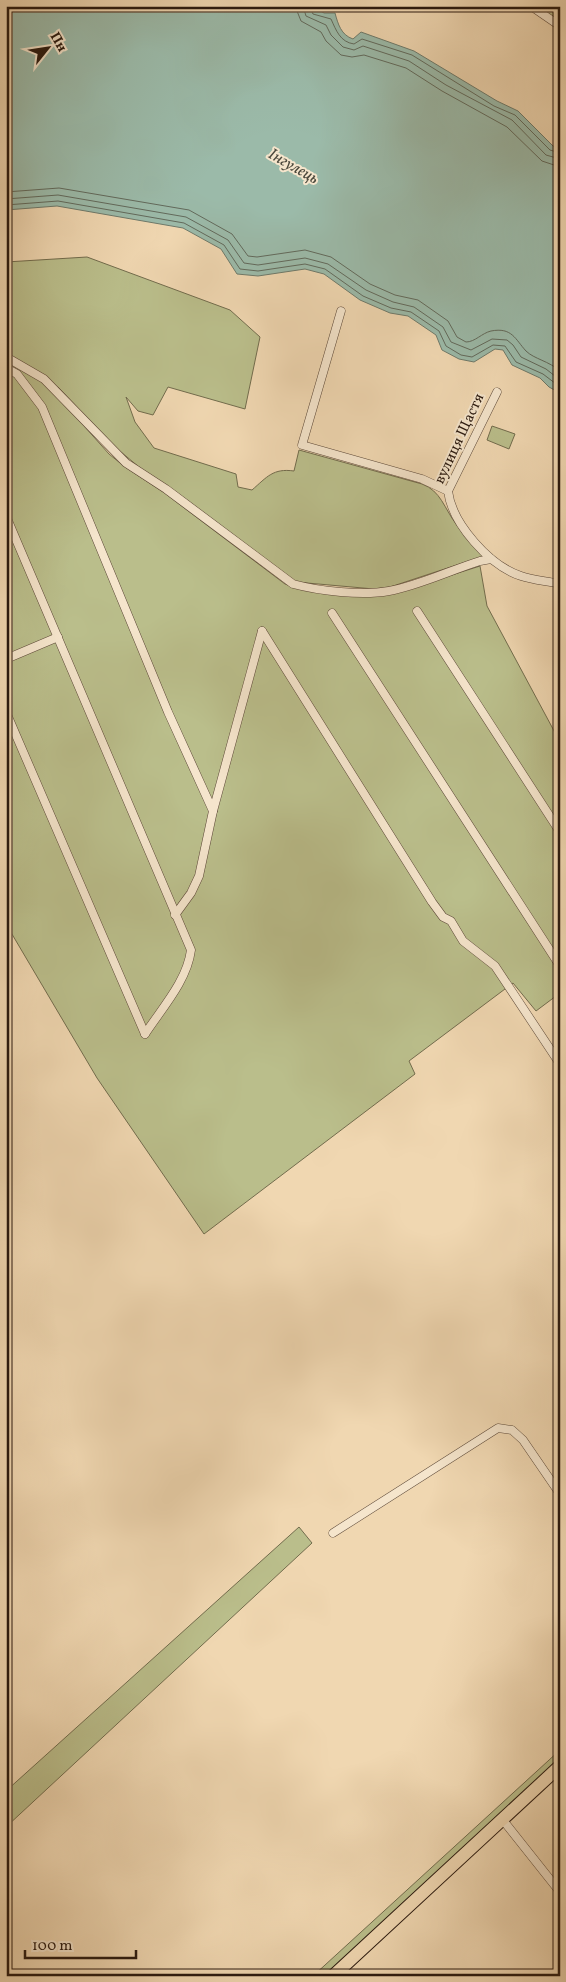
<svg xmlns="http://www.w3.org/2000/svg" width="566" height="1982" viewBox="0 0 566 1982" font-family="Vollkorn,serif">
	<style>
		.green { fill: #babe8b; stroke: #726c4d }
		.water { fill: #9bbaa9; stroke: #6e7a6b }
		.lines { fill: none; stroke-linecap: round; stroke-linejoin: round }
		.shore { stroke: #626a5c; stroke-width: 1 }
		.street-casing { stroke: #5c4838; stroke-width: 9 }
		.primary-casing { stroke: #2a190f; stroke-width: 14 }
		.street { stroke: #f5e5cc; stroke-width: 8 }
		.primary { stroke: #f0d7b1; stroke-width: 12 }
		.labels { text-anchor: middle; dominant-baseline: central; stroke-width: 4; stroke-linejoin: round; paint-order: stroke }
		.street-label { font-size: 15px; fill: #2a190f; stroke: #f5e5cc }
		.water-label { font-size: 16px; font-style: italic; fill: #4c493d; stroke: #f5e5cc }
	</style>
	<rect width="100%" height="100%" fill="#f0d7b1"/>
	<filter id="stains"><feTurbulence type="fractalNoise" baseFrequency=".004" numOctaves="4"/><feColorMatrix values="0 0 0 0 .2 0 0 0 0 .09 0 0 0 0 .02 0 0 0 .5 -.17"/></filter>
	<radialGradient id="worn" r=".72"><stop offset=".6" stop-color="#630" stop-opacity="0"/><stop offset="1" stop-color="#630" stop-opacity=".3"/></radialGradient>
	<g class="green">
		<path d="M531 6H560V26Z"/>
		<path d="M87 257 230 310 260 337 245 409 168 387 153 415 138 411 126 397 135 422 154 448 236 474 238 487 252 490C267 477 273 468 294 471L299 450 422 484C441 491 444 508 456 524 464 536 474 545 484 556L390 587 374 589 296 582 139 467 115 447 58 387 52 390 109 454 125 467 163 492 285 584 293 587 392 594 480 566 487 606 560 742V993L536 1011 513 983 409 1061 415 1074 204 1234 97 1078 6 924V262Z"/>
		<path d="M492 426 515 434 509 449 487 440Z"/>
		<path d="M299 1527 312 1543 6 1827V1791Z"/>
		<path d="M560 1750V1764L331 1976H313Z"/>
	</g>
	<path class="water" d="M6 6H312L324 13H335C338 24 341 35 353 39L361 32 414 51 497 101 518 111 553 146 560 149V393L549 387 540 378 512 365 503 350 495 349 474 362 459 359 442 350 436 335 408 316 390 313 360 300 324 274 305 269 258 276 237 274 221 249 183 228 57 206 6 210Z"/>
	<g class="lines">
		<g class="shore">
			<path d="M295 6 301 21 321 32 326 41 341 55 352 57 364 55 406 68 442 91 507 127 542 161 560 167"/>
			<path d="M303 6 306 16 326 25 331 35 343 47 354 50 363 46 409 61 446 85 512 120 546 155 560 159"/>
			<path d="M309 6 313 14 331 19C336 30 340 42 354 44L362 39 412 55 494 106 515 115 550 150 560 153"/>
			<path d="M6 192 59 188 189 210 232 234 248 256 257 257 305 250 331 257 370 284 395 295 418 300 448 321 457 337 466 342C475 342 482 333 491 331 512 327 515 339 526 351 534 359 549 361 560 371"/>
			<path d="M6 199 58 195 186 217 228 240 244 263 258 265 305 258 328 264 366 290 393 302 414 307 443 327 451 342 471 350 492 339 507 340 513 345 521 357 546 369 560 380"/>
			<path d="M6 205 58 201 184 223 224 245 240 269 258 271 305 264 325 269 363 296 391 308 411 312 439 331 446 346 461 355 472 357 493 345 505 346 516 362 543 374 560 387"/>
		</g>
		<defs>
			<g id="street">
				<path d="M531 6 560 26"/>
				<path d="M341 311 302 445 422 479 448 491"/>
				<path d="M6 357 44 379 126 463 166 489 293 584C319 591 362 596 389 591 418 586 451 570 480 561L491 559"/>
				<path d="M6 368 17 374 42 407 168 712 213 811 199 876 191 893 175 915"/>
				<path d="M497 392 448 491C452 524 490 566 521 576 533 580 547 581 560 584"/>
				<path d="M6 516 191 950C187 981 162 1008 145 1034"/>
				<path d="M417 611 560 832"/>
				<path d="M332 613 560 966"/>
				<path d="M262 631 432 902 443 917 451 921 463 941 495 966 560 1064"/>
				<path d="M6 659 58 637"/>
				<path d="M6 712 145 1034"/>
				<path d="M213 811 262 631"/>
				<path d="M333 1533 498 1428 512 1430 523 1440 560 1494"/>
				<path d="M502 1819 560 1892"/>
			</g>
			<path id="primary" d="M333 1976 560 1766"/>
		</defs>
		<use href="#street" class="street-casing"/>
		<use href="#primary" class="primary-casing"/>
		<use href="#street" class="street"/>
		<use href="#primary" class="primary"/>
	</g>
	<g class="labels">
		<g class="street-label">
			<text transform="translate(460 439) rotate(-65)">вулиця Щастя</text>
		</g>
		<g class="water-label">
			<text transform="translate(293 167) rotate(30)">Інгулець</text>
		</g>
	</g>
	<rect width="566" height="1982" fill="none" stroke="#f0d7b1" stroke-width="25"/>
	<rect x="8" y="8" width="551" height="1967" fill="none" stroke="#2a190f" stroke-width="2.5"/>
	<rect x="12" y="12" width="541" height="1957" fill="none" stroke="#2a190f"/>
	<g transform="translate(48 48) rotate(60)" stroke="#f5e5cc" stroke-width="4" paint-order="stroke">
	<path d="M0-4L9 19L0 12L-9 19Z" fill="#2a190f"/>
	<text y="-8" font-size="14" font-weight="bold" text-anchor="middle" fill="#2a190f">Пн</text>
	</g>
	<path d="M25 1950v8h111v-8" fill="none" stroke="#2a190f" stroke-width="2.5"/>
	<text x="32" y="1950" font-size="15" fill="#2a190f" stroke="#f5e5cc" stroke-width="4" paint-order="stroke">100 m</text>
	<rect width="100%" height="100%" filter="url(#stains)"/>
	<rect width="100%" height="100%" fill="url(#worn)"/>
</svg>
